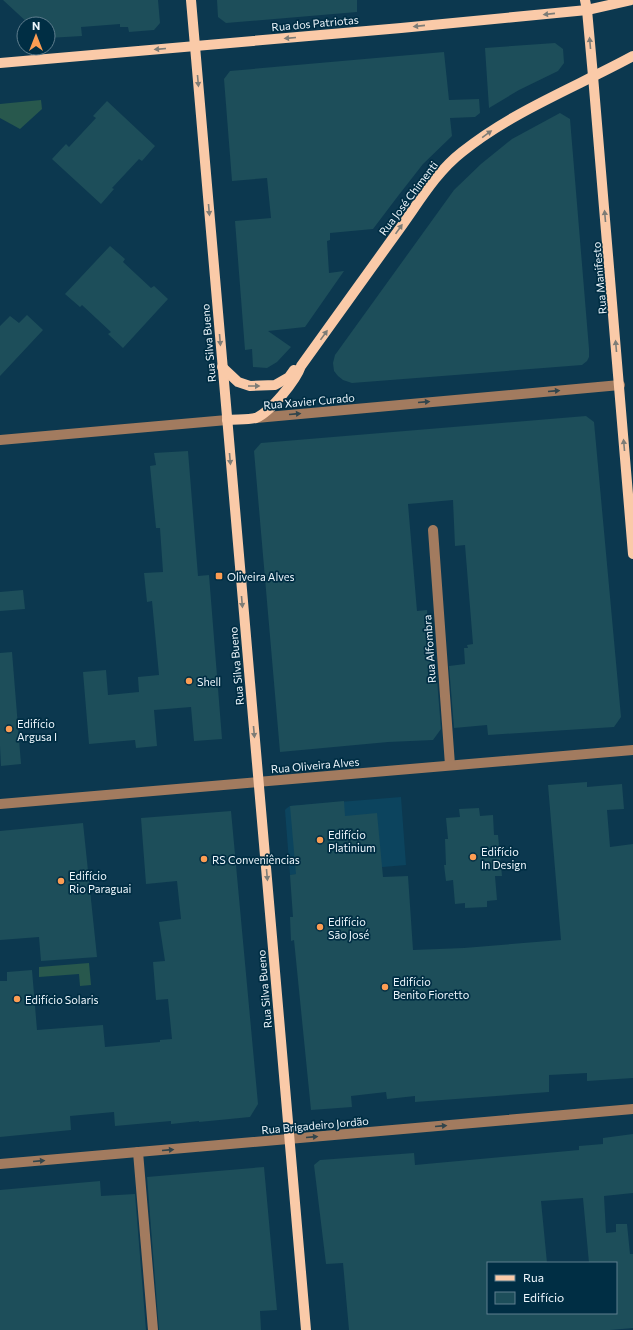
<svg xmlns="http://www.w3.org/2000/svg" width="633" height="1330" viewBox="0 0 633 1330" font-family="Commissioner,sans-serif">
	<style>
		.built { fill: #0c445e }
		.water { fill: #28584d }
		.building { fill: #1d4e5a; fill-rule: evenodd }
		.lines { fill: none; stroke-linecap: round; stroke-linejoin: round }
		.minor { stroke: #a27b5f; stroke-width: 10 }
		.major { stroke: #facaa8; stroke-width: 10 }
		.oneway { fill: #7d7c76 }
		.oneway2 { fill: #31454c }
		.poi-dot { fill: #fc9d53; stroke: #002e44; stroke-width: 1.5 }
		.labels { text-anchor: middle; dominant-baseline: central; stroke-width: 3.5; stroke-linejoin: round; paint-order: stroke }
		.street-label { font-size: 11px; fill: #edf6fc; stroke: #002e44 }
		.poi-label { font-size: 11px; fill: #edf6fc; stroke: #002e44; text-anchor: start }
	</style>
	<rect width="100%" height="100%" fill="#0c384f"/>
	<path class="built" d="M401 797 406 865 290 875 285 810 287 808 290 806Z"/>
	<g class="water">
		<path d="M41 100 42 109 20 129 0 118V104Z"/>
		<path d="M89 963 91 985 80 986 79 974 39 977V967Z"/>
	</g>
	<g class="building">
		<path d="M3 0H158L160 23 154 30 129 32 128 27H120V24L81 27 82 36 48 38V24H29Z"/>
		<path d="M217 0H357V12L226 23 218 17Z"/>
		<path d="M555 43 563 49 564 63 558 71 519 90 489 108 485 48Z"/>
		<path d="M444 52 449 100 479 99 480 113 475 117 450 118 452 136 423 164 398 196 373 229 330 233V240L327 241 329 273 344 271 305 327 268 331 291 347 277 362 267 368 253 367 252 349 245 350 235 221 271 218 267 178 232 181 224 79 230 71Z"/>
		<path d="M107 101 155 146 142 161 139 159 112 188 114 189 101 204 52 159 66 144 69 147 96 118 93 116Z"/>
		<path d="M560 113 570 119 589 349V357L587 361 582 365 352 383 343 380 338 376 334 371 333 363 335 355 454 190 481 164 512 139Z"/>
		<path d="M110 246 125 259 123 262 151 288 154 286 168 299 123 348 108 334 111 332 82 305 80 307 65 294Z"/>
		<path d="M27 315 43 330 0 376V326L10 316 19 323Z"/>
		<path d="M586 416 594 422 621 717 614 727 488 735 487 725 454 728 449 666 465 664 464 648H468L467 645 473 644 465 545 455 546 453 500 408 504 417 611 427 610 431 668 436 667 441 729 433 740 388 742 280 752 254 451 261 443Z"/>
		<path d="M188 451 198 576 209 575 222 739 194 741 191 707 154 710 157 746 136 748 135 740 89 744 83 672 106 670 108 695 139 692 138 677 159 675 152 601 147 602 144 573 163 572 160 528H156L150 466 156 465 154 453Z"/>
		<path d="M23 590 25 609 0 611V592Z"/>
		<path d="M12 652 21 764 1 766 0 746V653Z"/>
		<path d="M587 782V787L622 784 624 809 607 810 610 847 633 844V1078L587 1081V1073L549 1075V1092L415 1102V1096L387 1099 386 1092 351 1096 352 1107 311 1110 294 940 291 941 290 917H293L290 875 296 874 290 806 344 801 345 816 377 813 383 877 408 876 413 950 464 948 561 940 548 785Z"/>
		<path d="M479 808 480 816 493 815 494 835H498L502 876H495L497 900 487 901V907L465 908V903L455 904 453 880 446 881 444 865H446L445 839H448L446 818 460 817 459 809Z"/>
		<path d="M231 811 258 1104 250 1117 199 1122V1121L171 1124V1121L115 1126 114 1112 70 1116 71 1130 0 1137V981H7V972L32 970 37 1030 103 1025 105 1047 160 1042V1040L172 1039 168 999 156 1000 153 962 165 961 159 922 181 919 177 881 146 884 141 818Z"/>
		<path d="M83 823 97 957 41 961 39 937 0 940V831Z"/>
		<path d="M633 1134V1193L604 1196 606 1233 616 1232V1224H627L630 1254H633V1328L610 1330H349L343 1263 326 1264 314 1165 320 1160 414 1153 415 1165 579 1150V1146L603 1144V1138ZM583 1198 589 1263H616V1313H502L488 1314V1263H547L541 1201Z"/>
		<path d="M264 1167 277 1310 260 1311 261 1330H159L147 1177Z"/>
		<path d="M100 1181 101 1196 135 1194 146 1330H0V1190Z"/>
	</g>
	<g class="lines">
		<g class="minor">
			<path d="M256 418 620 385"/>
			<path d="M0 440 227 420"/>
			<path d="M433 530 450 765"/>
			<path d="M0 804 633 750"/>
			<path d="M138 1152 153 1330"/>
			<path d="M0 1164 633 1109"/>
		</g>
		<g class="major">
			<path d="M191 0 306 1330"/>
			<path d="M585 0 587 10 593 76 633 554"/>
			<path d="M0 63 401 28 587 10 631 0"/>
			<path d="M222 367 238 382 250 386 275 385 289 377 294 370"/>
			<path d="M227 420C236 419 247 420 256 418 270 412 296 381 301 366 333 321 366 276 398 231 418 204 435 173 462 152 513 111 576 87 633 56"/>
		</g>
	</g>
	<defs><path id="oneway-solid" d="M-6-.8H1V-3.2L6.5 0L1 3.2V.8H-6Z"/></defs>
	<g class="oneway">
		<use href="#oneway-solid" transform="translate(549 14) rotate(174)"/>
		<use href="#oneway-solid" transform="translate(419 26) rotate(174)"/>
		<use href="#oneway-solid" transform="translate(290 38) rotate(175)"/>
		<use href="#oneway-solid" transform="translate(590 43) rotate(-95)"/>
		<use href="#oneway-solid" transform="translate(160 49) rotate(175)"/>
		<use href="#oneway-solid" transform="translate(198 81) rotate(85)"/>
		<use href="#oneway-solid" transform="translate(487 134) rotate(-36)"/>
		<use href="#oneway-solid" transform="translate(209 210) rotate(85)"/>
		<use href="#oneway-solid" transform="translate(605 216) rotate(-95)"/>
		<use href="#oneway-solid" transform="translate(399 229) rotate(-55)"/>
		<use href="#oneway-solid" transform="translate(324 335) rotate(-54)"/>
		<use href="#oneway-solid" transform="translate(220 340) rotate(85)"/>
		<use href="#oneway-solid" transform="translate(616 346) rotate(-95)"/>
		<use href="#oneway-solid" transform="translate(254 386)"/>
		<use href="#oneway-solid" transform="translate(624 445) rotate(-95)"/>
		<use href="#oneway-solid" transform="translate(230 459) rotate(85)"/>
		<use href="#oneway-solid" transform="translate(242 602) rotate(85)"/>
		<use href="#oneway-solid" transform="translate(254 732) rotate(85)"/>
		<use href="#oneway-solid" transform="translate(267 875) rotate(85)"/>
	</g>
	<g class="oneway2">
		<use href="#oneway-solid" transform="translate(554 391) rotate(-5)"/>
		<use href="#oneway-solid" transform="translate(424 402) rotate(-5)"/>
		<use href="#oneway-solid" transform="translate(295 414) rotate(-5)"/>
		<use href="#oneway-solid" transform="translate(441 1126) rotate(-5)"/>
		<use href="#oneway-solid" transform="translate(312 1137) rotate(-5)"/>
		<use href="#oneway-solid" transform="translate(168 1150) rotate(-5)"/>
		<use href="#oneway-solid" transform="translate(39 1161) rotate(-5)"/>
	</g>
	<g class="poi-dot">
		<rect x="215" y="572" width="8" height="8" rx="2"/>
		<circle cx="189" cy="681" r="4"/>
		<circle cx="9" cy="729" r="4"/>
		<circle cx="320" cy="840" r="4"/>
		<circle cx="473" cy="857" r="4"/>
		<circle cx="204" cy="859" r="4"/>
		<circle cx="61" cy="881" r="4"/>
		<circle cx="320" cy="927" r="4"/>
		<circle cx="385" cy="987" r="4"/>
		<circle cx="17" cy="999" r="4"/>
	</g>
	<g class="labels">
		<g class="street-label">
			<text transform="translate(315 23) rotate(-5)">Rua dos Patriotas</text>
			<text transform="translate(408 198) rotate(-53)">Rua José Chimenti</text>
			<text transform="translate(599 278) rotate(-95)">Rua Manifesto</text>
			<text transform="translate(208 343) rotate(-95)">Rua Silva Bueno</text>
			<text transform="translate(309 401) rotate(-5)">Rua Xavier Curado</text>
			<text transform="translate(429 649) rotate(-94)">Rua Alfombra</text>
			<text transform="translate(236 666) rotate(-95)">Rua Silva Bueno</text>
			<text transform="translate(315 765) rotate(-5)">Rua Oliveira Alves</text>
			<text transform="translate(264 989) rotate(-95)">Rua Silva Bueno</text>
			<text transform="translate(315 1125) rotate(-5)">Rua Brigadeiro Jordão</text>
		</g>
		<g class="poi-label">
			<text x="227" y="576">Oliveira Alves</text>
			<text x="197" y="681">Shell</text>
			<text x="17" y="723">Edifício<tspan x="17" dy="13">Argusa I</tspan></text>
			<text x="328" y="834">Edifício<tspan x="328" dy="13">Platinium</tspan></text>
			<text x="481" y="851">Edifício<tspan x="481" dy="13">In Design</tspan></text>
			<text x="212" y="859">RS Conveniências</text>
			<text x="69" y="875">Edifício<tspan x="69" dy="13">Rio Paraguai</tspan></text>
			<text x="328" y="921">Edifício<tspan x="328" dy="13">São José</tspan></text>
			<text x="393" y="981">Edifício<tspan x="393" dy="13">Benito Fioretto</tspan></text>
			<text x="25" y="999">Edifício Solaris</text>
		</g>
	</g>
	<rect x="487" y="1262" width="130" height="52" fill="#002e44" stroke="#5f7e8e"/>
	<rect x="495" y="1275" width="20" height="6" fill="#facaa8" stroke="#5f7e8e"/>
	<text x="523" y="1282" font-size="12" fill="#edf6fc">Rua</text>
	<rect x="495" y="1292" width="20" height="12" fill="#1d4e5a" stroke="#5f7e8e"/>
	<text x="523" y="1302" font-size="12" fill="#edf6fc">Edifício</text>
	<g transform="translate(36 36)"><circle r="19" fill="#002e44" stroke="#5f7e8e"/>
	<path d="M0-3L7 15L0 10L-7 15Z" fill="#fc9d53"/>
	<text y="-6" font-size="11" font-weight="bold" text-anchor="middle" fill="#edf6fc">N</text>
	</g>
</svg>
